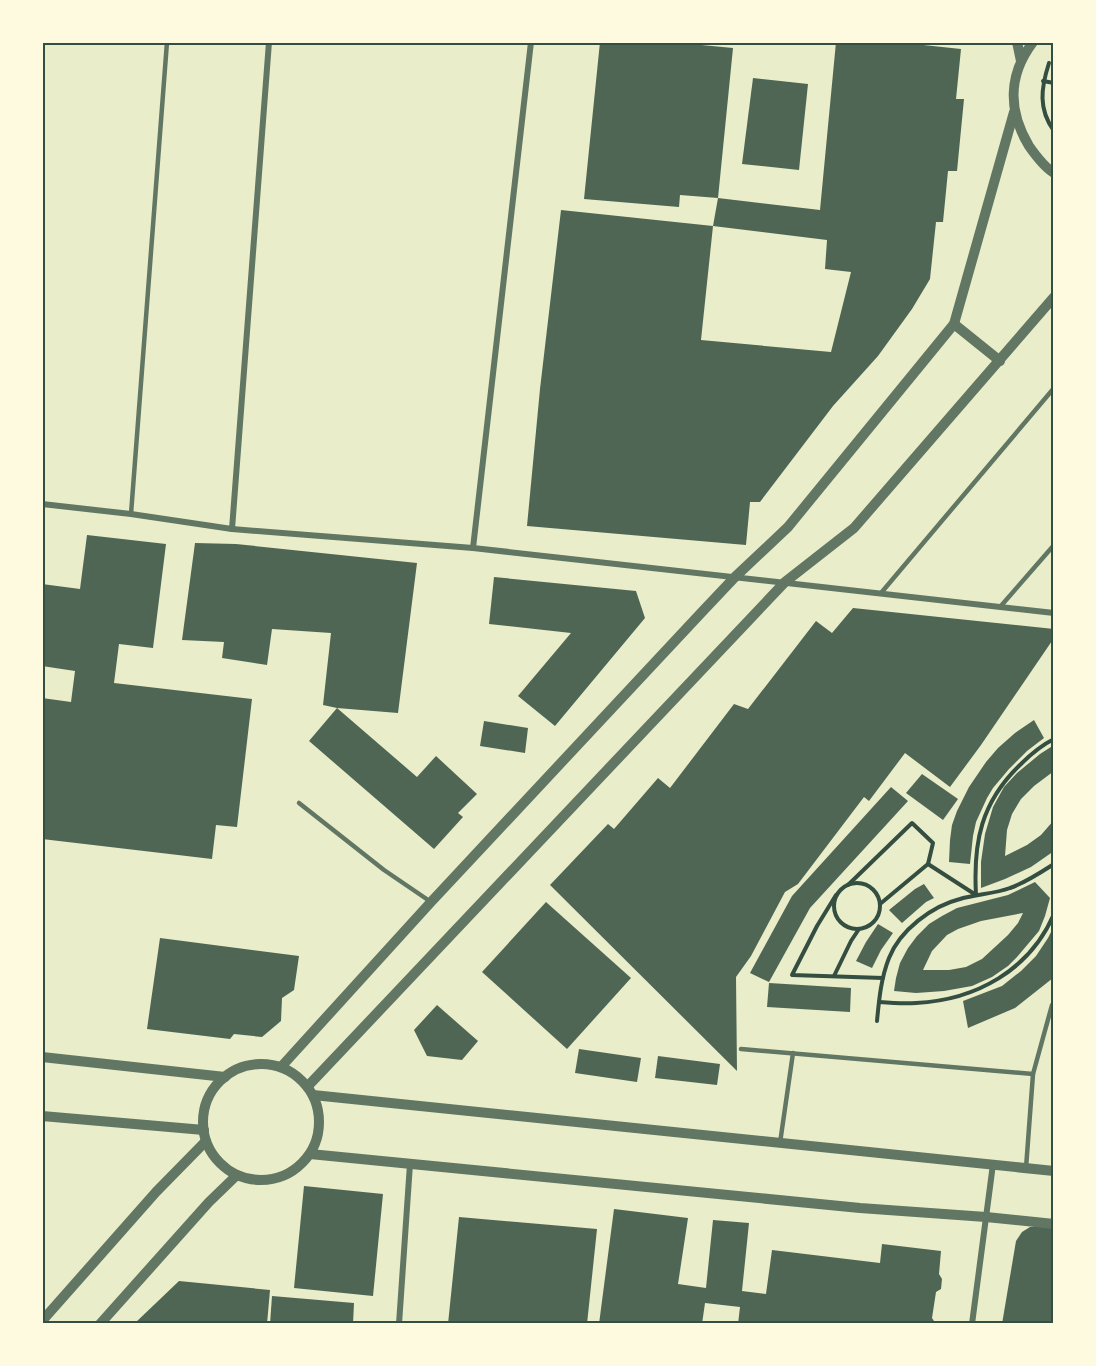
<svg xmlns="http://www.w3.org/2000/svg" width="1096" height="1366" viewBox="0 0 1096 1366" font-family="Inter,sans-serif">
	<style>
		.building { fill: #4f6655; fill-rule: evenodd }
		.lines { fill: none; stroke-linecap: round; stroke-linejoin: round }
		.path { stroke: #344e41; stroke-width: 4 }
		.service { stroke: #617663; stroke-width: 4.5 }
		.minor { stroke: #617663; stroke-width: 6 }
		.tertiary { stroke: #617663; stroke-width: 10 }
		.neatline { fill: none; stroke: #344e41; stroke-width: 2 }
	</style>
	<rect width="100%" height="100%" fill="#e9edc9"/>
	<g class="building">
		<path d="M600 42H670L733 48 718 198 680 195 679 207 584 199Z"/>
		<path d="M836 42H895L961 49 956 99H964L957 171H948L943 222H936L930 279 912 309 878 356 833 406 760 502H750L746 545 527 526 540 389 561 210 713 226 701 340 831 352 851 272 825 269 827 240 713 226 718 198 820 210Z"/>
		<path d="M753 78 808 84 799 170 742 164Z"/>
		<path d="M87 535 166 544 153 648 119 644 114 683 252 699 237 827 216 825 212 859 42 839V698L71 702 75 671 42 666V584L80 589Z"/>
		<path d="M195 543 236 544 417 563 398 713 337 708 417 777 436 756 477 794 458 813 463 817 434 849 309 741 337 708 323 705 331 633 272 629 267 665 222 658 224 642 182 640Z"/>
		<path d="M494 577 636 591 645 618 555 726 518 696 571 633 489 624Z"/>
		<path d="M853 608 1054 629V638L981 745 950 787 905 753 869 801 864 797 798 884 785 892 751 956 736 977 737 1071 550 885 608 824 614 829 658 778 670 788 734 704 748 709 816 621 832 633Z"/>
		<path d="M1034 720 1044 738 1027 751 1009 769 993 788 987 798 976 822 973 836 970 864 949 862 950 840 952 825 957 811 969 787 986 762 998 748 1015 733Z"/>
		<path d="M484 721 528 728 525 753 480 746Z"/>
		<path d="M1054 745V771L1034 786 1021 799 1012 814 1007 830 1005 856 1027 845 1041 835 1054 820V851L1031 867 1005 879 981 888V862L985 834 993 807 1004 787 1017 773 1040 754Z"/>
		<path d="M922 774 958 799 943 820 906 793Z"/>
		<path d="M891 787 908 801 810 908 769 982 750 973 792 896Z"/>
		<path d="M1035 882 1050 898 1045 916 1039 931 1017 957 1008 966 992 977 972 986 944 991 916 993 894 991 896 978 900 963 908 948 917 936 929 924 942 916 957 908 1008 895ZM1023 913 1018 923 1008 935 982 959 966 967 949 970H923L932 951 947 935 958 929 981 921Z"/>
		<path d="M924 884 934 898 926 902 902 923 889 910 915 889Z"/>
		<path d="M546 902 631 978 567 1049 482 972Z"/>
		<path d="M878 924 893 933 881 950 872 968 856 961 866 942Z"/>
		<path d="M1054 926 1053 978 1015 1008 968 1028 963 1001 1002 986 1021 971 1036 956 1048 938Z"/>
		<path d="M160 938 299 956 294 990 282 998 281 1021 262 1037 234 1034 230 1039 147 1029Z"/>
		<path d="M769 983 851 988 850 1012 767 1007Z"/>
		<path d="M437 1005 478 1041 462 1060 427 1056 414 1030Z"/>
		<path d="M579 1049 641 1058 637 1082 575 1073Z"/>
		<path d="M658 1056 720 1064 717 1085 655 1078Z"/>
		<path d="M304 1186 383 1194 373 1296 294 1288Z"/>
		<path d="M614 1209 688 1218 678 1284 706 1288 713 1220 749 1223 742 1291 766 1294 772 1250 880 1263 882 1244 941 1251 939 1274 942 1279 941 1289 936 1292 932 1318 936 1324H738L740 1307 705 1303 702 1324H599Z"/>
		<path d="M459 1217 597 1229 587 1324H448Z"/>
		<path d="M1030 1227H1054V1324H1002L1016 1241 1022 1232Z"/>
		<path d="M179 1281 270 1290 267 1324H134Z"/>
		<path d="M272 1296 354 1303 353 1324H270Z"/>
	</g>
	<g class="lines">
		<g class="path">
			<path d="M1049 63C1041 88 1038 109 1054 131"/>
			<path d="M1043 81 1054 83"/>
			<circle cx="857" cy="906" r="23"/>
			<path d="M848 885 912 823 933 843 928 864"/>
			<path d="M836 895 817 926 792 975 883 978"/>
			<path d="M976 895C973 842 981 802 1021 764 1030 755 1042 745 1054 739"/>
			<path d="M880 904 928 864 976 895"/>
			<path d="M834 976 851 941 859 929"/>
			<path d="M879 1002C891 1003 904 1004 916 1003 976 1000 1030 970 1054 914"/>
			<path d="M877 1021C879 1000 881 978 889 958 900 930 932 906 960 899 977 894 994 894 1010 888 1025 883 1040 873 1054 864"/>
		</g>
		<g class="service">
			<path d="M131 514 167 42"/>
			<path d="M881 593 1054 388"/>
			<path d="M1000 607 1054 545"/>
			<path d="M299 803 384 870 431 902"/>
			<path d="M741 1049 1033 1074"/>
			<path d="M780 1143 793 1053"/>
			<path d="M1026 1168 1033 1074 1052 1005"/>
		</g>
		<g class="minor">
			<path d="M42 504 131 514 232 529 473 548 1054 613"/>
			<path d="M232 529 269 42"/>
			<path d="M473 548 531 42"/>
			<path d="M399 1324 410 1164"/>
			<path d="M972 1324 993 1164"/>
		</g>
		<g class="tertiary">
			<path d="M1017 42 1021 61"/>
			<path d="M1033 42C1008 75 1008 111 1029 146 1036 156 1044 167 1054 173"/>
			<path d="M954 324 1000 361"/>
			<path d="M42 1057 225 1077"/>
			<circle cx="261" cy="1122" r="58"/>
			<path d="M281 1067 431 902 701 613 735 577 788 527 954 324 1014 112"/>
			<path d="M308 1086 785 582 854 528 1054 297"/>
			<path d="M313 1095 1054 1171"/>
			<path d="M42 1116 204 1130"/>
			<path d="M310 1154 860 1208 986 1217 1054 1224"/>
			<path d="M42 1321 156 1192 206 1141"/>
			<path d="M100 1324 209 1202 237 1175"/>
		</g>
	</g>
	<rect width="1096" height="1366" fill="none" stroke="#fefae0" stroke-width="87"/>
	<rect x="44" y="44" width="1008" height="1278" class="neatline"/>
</svg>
